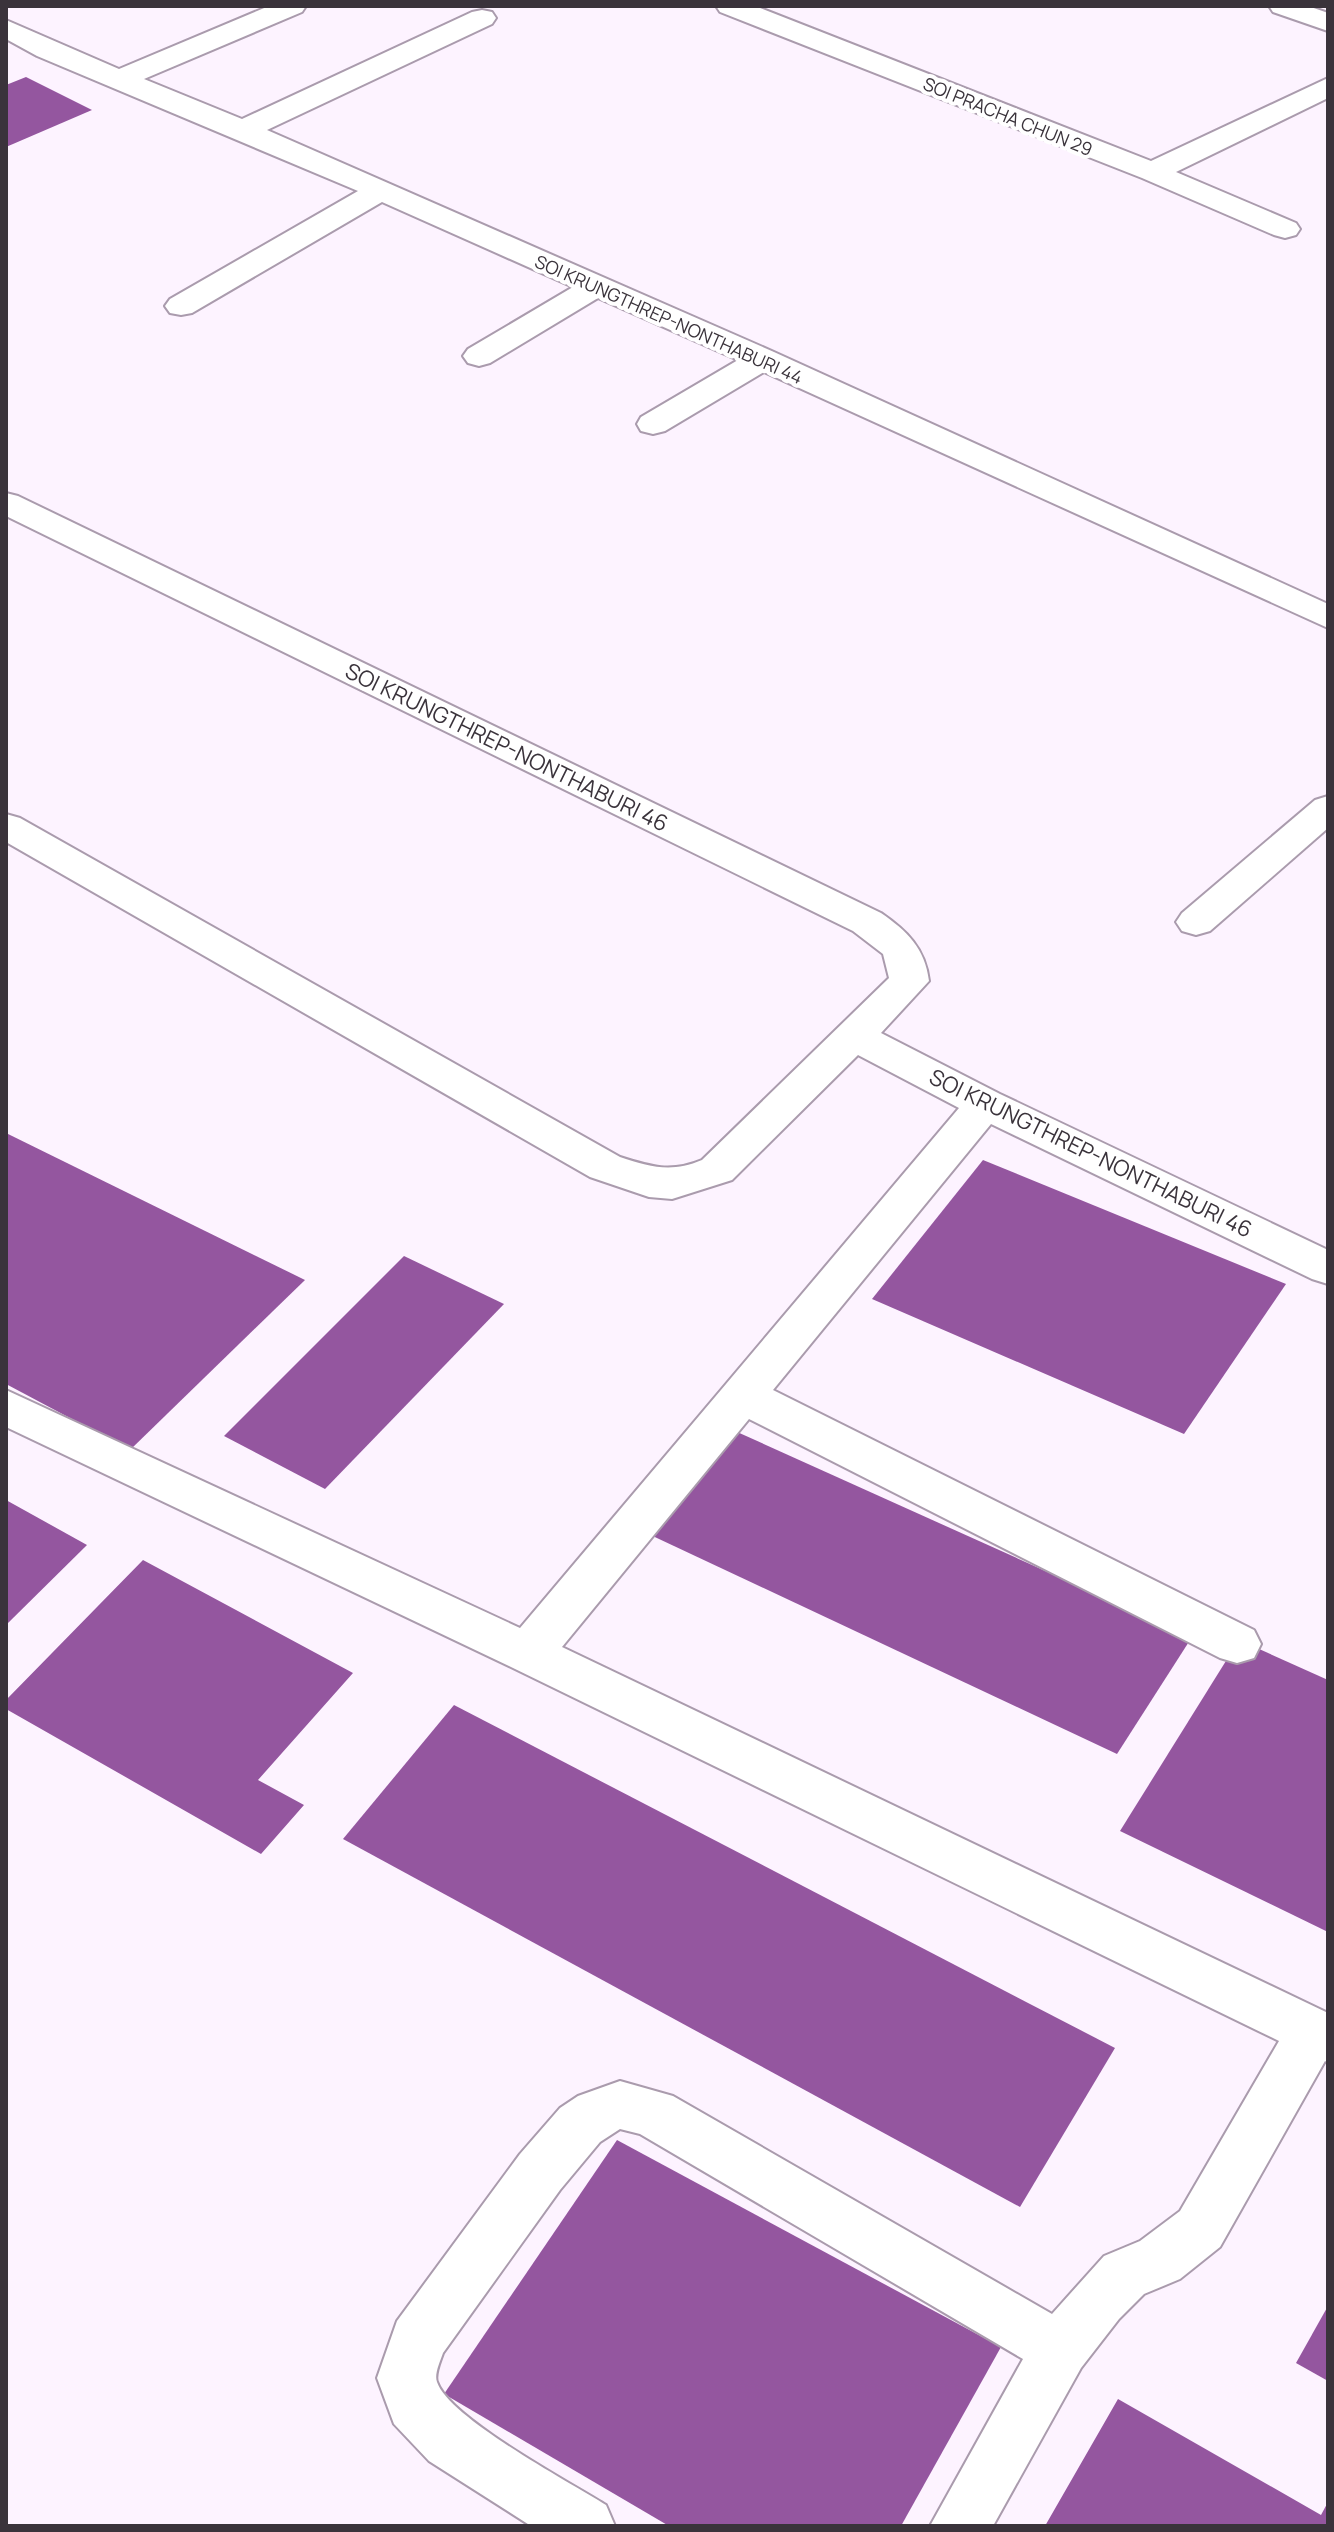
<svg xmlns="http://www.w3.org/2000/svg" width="1334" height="2532" viewBox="0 0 1334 2532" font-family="Manrope,sans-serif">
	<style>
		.building { fill: #94569f }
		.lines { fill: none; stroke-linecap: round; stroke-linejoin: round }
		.minor-casing { stroke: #aa9bad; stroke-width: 4 }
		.minor { fill: #fff; fill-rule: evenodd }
		.labels { text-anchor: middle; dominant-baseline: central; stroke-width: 8; stroke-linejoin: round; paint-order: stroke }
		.far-street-label { font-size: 18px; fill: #3a333b; stroke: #fff }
		.street-label { font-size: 22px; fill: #3a333b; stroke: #fff }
	</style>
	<rect width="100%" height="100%" fill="#fdf3ff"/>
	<g class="building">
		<path d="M26 77 92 110 6 147V85Z"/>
		<path d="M6 1133 305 1280 130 1450 6 1384Z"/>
		<path d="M983 1160 1286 1284 1184 1434 872 1299Z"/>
		<path d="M404 1256 504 1304 325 1489 224 1436Z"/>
		<path d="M726 1427 1192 1637 1117 1754 642 1531Z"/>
		<path d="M6 1500 87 1545 6 1625Z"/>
		<path d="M143 1560 353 1673 258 1780 304 1805 261 1854 6 1709V1700Z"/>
		<path d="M1239 1640 1328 1680V1932L1120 1831Z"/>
		<path d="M454 1705 1115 2048 1020 2207 343 1839Z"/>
		<path d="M617 2140 1001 2347 901 2526H669L444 2394Z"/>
		<path d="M1328 2306V2381L1296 2363Z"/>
		<path d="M1118 2399 1321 2515 1328 2502V2526H1045Z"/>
	</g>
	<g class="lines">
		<defs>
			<g id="minor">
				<path d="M269 6H306L302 12 144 79 242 119 472 12 482 10 492 12 496 18 492 24 267 130 774 352 1328 604V628L764 372 665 431 653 434 641 431 637 424 641 417 738 360 598 298 490 363 479 366 468 363 463 356 468 349 573 287 382 202 192 313 181 315 170 313 165 306 170 299 358 191 37 56 6 39V20L119 69Z"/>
				<path d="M716 6H755L1151 161 1328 78V98L1176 172 1296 223 1300 229 1296 235 1285 238 1274 235 1142 178 720 12Z"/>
				<path d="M1269 6H1308L1328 13V31L1273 12Z"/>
				<path d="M6 493 18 496 881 913C907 931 925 948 929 981L881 1033 1000 1094 1328 1250V1284L1312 1279 991 1124 773 1390 1254 1630 1261 1644 1254 1658 1237 1663 1220 1658 749 1419 562 1647 1328 2013V2063L1325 2061 1220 2247 1180 2279 1144 2294 1119 2319 1081 2368 993 2526H930L1023 2359 640 2134 620 2129 600 2142 560 2190 443 2353C440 2362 434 2374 437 2382 449 2418 571 2483 606 2505L615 2526H531L429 2461 394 2424 377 2378 397 2321 520 2154 560 2108 578 2096 620 2081 673 2096 1052 2314 1104 2256 1140 2241 1180 2211 1279 2041 511 1667 6 1427V1390L520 1628 959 1108 858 1055 732 1180 672 1199 649 1197 590 1177 6 842V814L20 818 620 1157C651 1167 671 1173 702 1160L889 978 883 954 853 931 6 516Z"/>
				<path d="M1328 796V828L1210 931 1196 935 1182 931 1176 922 1182 913 1315 800Z"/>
			</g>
		</defs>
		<use href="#minor" class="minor-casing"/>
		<use href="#minor" class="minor"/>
	</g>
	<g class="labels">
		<g class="far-street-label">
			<text transform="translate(1008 116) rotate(22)">SOI PRACHA CHUN 29</text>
			<text transform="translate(669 319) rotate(24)">SOI KRUNGTHREP-NONTHABURI 44</text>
		</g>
		<g class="street-label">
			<text transform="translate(507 747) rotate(26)">SOI KRUNGTHREP-NONTHABURI 46</text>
			<text transform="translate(1091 1153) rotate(26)">SOI KRUNGTHREP-NONTHABURI 46</text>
		</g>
	</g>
	<rect width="1334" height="2532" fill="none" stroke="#3a333b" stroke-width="16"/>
</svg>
